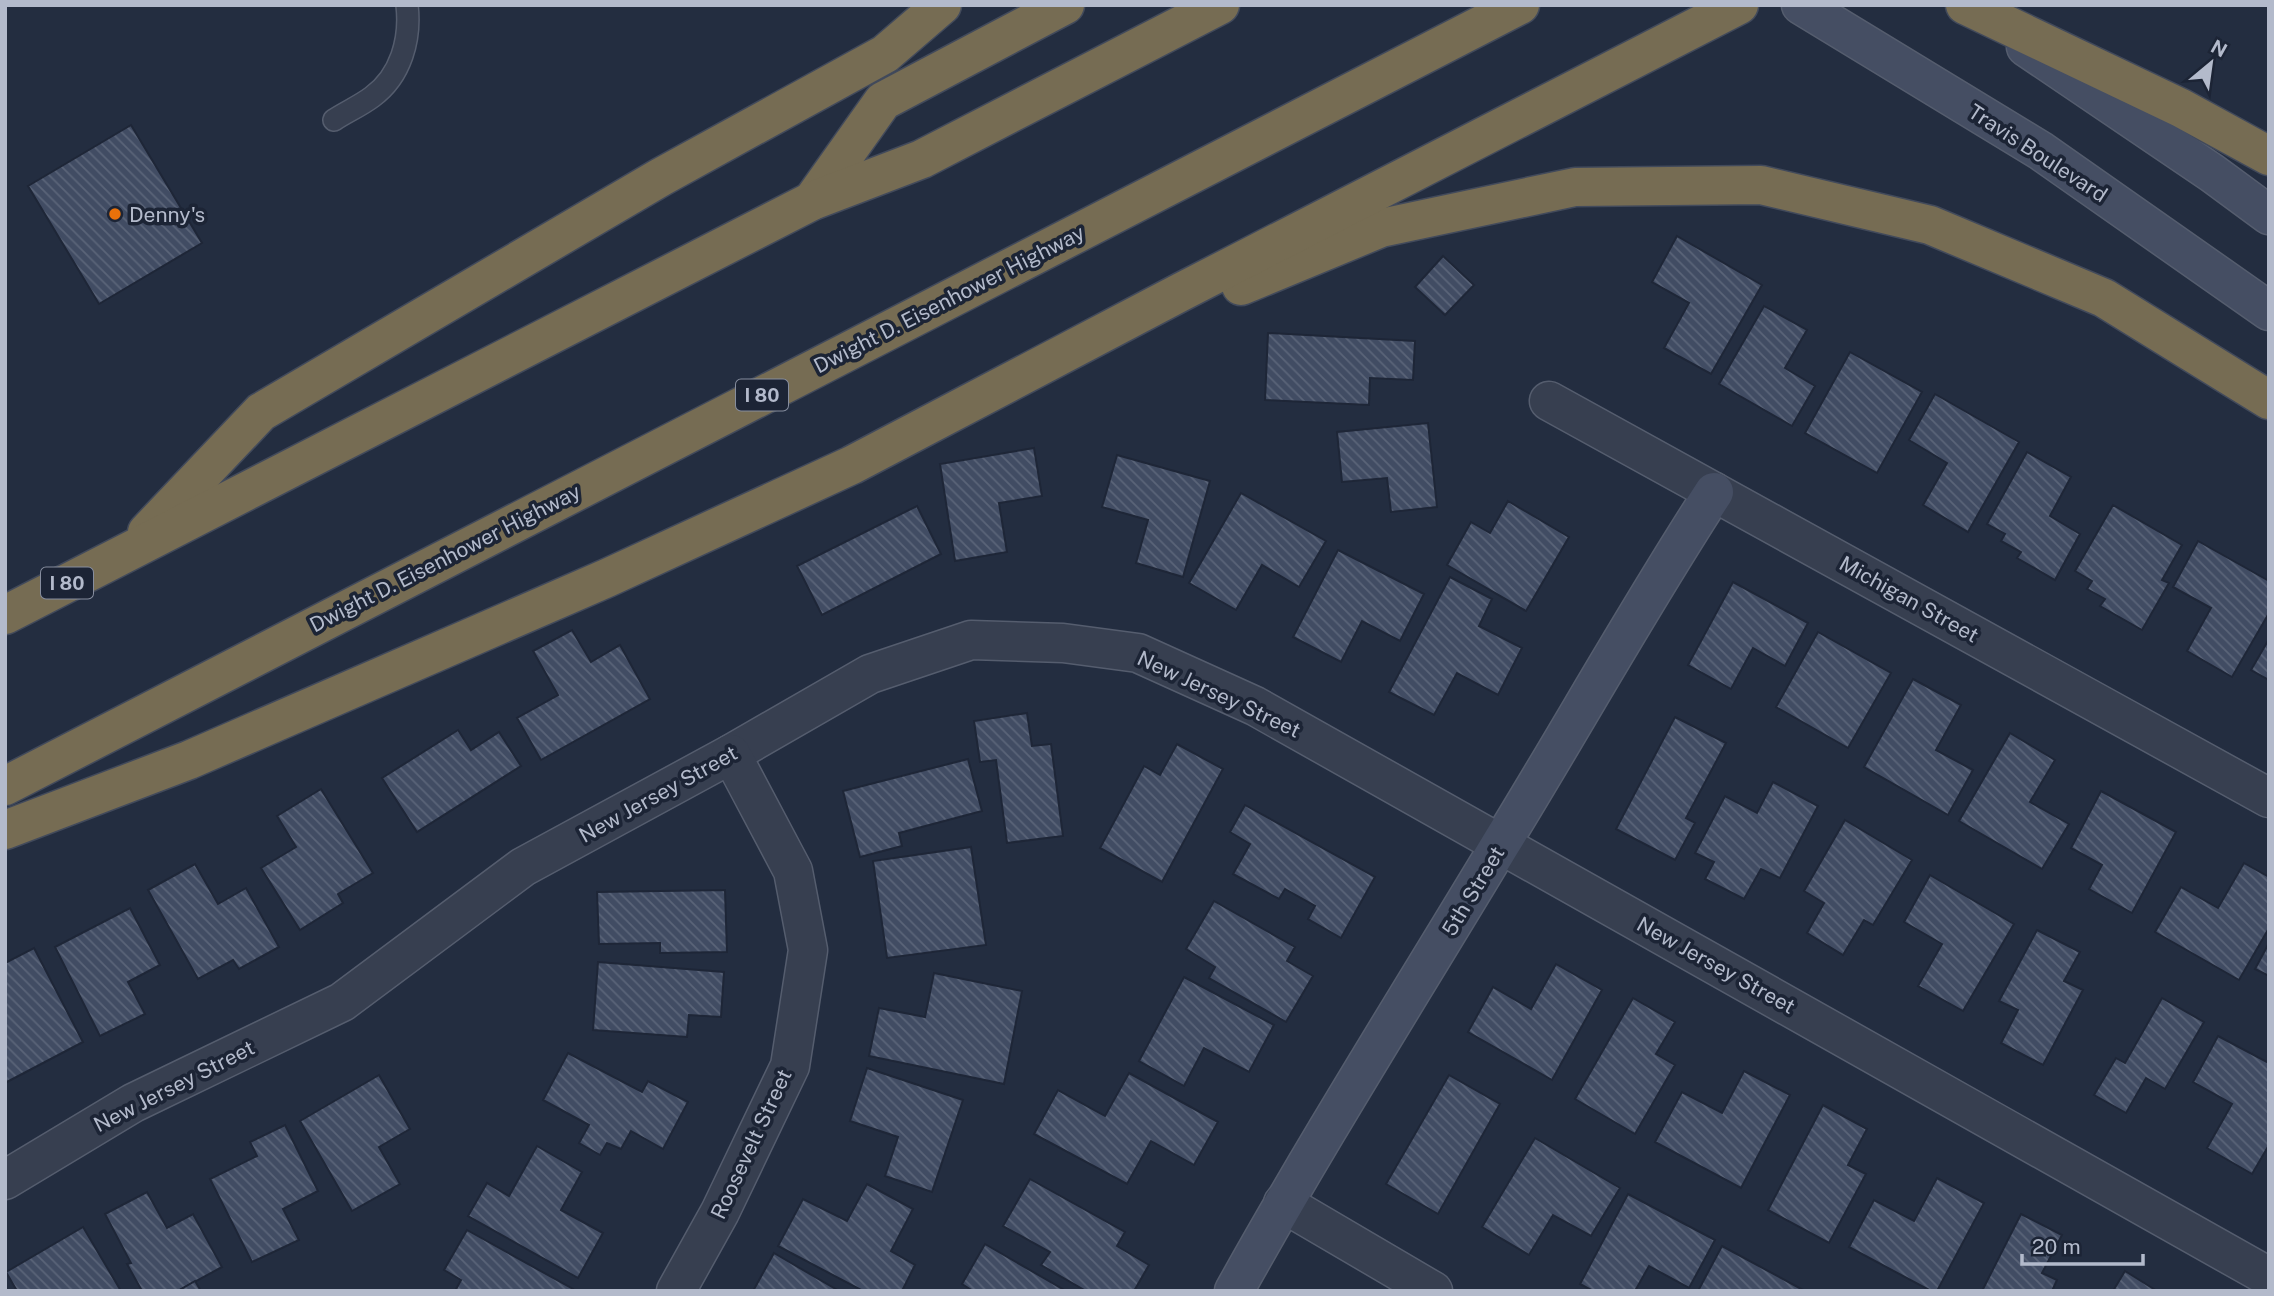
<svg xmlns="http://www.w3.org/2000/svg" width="2274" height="1296" viewBox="0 0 2274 1296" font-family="'Public Sans',sans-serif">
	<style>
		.building { fill: url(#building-back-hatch); stroke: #1e2637; stroke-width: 2 }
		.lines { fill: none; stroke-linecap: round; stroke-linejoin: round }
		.lane-casing { stroke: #555d6e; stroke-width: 24 }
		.street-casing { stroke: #555d6e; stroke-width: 41 }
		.secondary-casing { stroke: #555d6e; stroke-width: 41 }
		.highway-casing { stroke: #424a5b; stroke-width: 41 }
		.lane { stroke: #373f50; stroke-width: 21 }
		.street { stroke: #373f50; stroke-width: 38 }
		.secondary { stroke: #454e63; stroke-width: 38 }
		.highway { stroke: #766c53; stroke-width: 38 }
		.food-dot { fill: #e8710a; stroke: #1c2435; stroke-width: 2.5 }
		.labels { text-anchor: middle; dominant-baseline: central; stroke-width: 7; stroke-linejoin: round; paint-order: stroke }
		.shield { fill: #1c2435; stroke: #868d9e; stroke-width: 2 }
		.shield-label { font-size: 19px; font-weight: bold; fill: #b3bacb }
		.street-label { font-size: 21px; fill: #b3bacb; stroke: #1c2435 }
		.poi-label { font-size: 21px; fill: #b3bacb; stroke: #1c2435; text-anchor: start }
	</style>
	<defs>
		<pattern id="building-back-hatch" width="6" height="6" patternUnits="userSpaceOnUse" patternTransform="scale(1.75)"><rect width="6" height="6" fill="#414c63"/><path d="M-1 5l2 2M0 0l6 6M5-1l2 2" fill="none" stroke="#5a6478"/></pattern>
	</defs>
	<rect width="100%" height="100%" fill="#232d40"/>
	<g class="building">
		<path d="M131 125 202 243 99 304 28 186Z"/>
		<path d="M1677 236 1762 285 1711 374 1664 348 1689 303 1652 282Z"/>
		<path d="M1443 256 1474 285 1445 315 1415 287Z"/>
		<path d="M1764 306 1807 330 1785 368 1815 386 1792 426 1719 384Z"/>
		<path d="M1268 333 1415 341 1413 380 1370 378 1369 405 1265 400Z"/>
		<path d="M1850 352 1922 392 1877 473 1805 433Z"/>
		<path d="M1935 394 2019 442 1968 532 1923 505 1947 463 1909 440Z"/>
		<path d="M1428 423 1437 507 1391 512 1387 478 1342 482 1337 432Z"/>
		<path d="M1034 448 1042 496 999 503 1007 552 955 561 940 464Z"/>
		<path d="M2027 452 2071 477 2050 516 2080 534 2055 580 2017 558 2021 552 2001 541 2005 534 1987 524Z"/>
		<path d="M1117 455 1210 481 1183 577 1136 563 1148 520 1102 507Z"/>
		<path d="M1241 493 1326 541 1299 587 1262 565 1236 610 1189 583Z"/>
		<path d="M1508 501 1569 537 1526 611 1447 565 1471 522 1490 533Z"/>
		<path d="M2113 505 2182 545 2162 580 2169 583 2142 630 2100 606 2105 599 2087 589 2092 581 2075 571Z"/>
		<path d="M917 506 941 554 822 615 797 566Z"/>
		<path d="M2198 541 2269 581V613L2232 677 2187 651 2211 608 2173 587Z"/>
		<path d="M1338 550 1424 594 1400 641 1362 621 1341 662 1293 637Z"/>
		<path d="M1450 577 1492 599 1479 626 1522 648 1498 695 1457 673 1434 715 1389 692Z"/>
		<path d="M1733 582 1808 623 1785 666 1753 648 1731 689 1688 665Z"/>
		<path d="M572 630 591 662 620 645 650 699 541 760 517 718 558 695 533 651Z"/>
		<path d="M1818 632 1891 673 1848 748 1776 707Z"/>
		<path d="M2269 639V680L2251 670Z"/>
		<path d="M1913 679 1961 705 1936 750 1973 770 1948 815 1864 767Z"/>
		<path d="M1027 713 1032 746 1051 744 1063 836 1007 843 996 760 980 762 974 721Z"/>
		<path d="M1675 717 1726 743 1686 818 1695 823 1675 860 1616 829Z"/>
		<path d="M458 730 471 750 499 732 521 766 417 832 382 778Z"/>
		<path d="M2010 733 2055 760 2030 802 2069 824 2042 869 1959 821Z"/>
		<path d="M1177 744 1223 769 1162 882 1100 848 1144 766 1160 775Z"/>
		<path d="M968 759 982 811 899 833 902 846 860 857 843 791Z"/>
		<path d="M1773 782 1818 806 1780 878 1761 869 1744 899 1705 879 1714 862 1695 853 1725 796 1757 813Z"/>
		<path d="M321 789 373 873 338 894 343 903 300 930 261 868 296 847 277 816Z"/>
		<path d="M2101 791 2176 832 2132 913 2089 889 2102 865 2071 848Z"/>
		<path d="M1245 805 1375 877 1341 938 1308 919 1315 906 1285 889 1279 899 1233 874 1250 844 1230 832Z"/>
		<path d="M1845 820 1912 860 1873 925 1864 920 1843 955 1807 933 1824 903 1804 891Z"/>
		<path d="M971 847 986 945 887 958 873 861Z"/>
		<path d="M2244 863 2269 877V928L2239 980 2155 932 2181 887 2218 908Z"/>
		<path d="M195 864 218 904 246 888 279 947 239 969 233 960 198 979 148 890Z"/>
		<path d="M1930 875 2014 924 1963 1011 1918 986 1942 944 1904 922Z"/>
		<path d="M725 890 727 952 660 953V943L599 944 597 892Z"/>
		<path d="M1214 901 1295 947 1287 961 1313 976 1286 1022 1209 978 1215 967 1186 949Z"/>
		<path d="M130 908 160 965 128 982 145 1014 100 1036 55 947Z"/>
		<path d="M2037 930 2080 952 2064 981 2083 990 2043 1065 2001 1043 2018 1010 1999 1001Z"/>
		<path d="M2269 943V976L2255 969Z"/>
		<path d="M34 948 83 1042 5 1083V963Z"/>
		<path d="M598 962 724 972 721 1017 689 1015 687 1037 593 1030Z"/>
		<path d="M1556 964 1602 990 1552 1080 1468 1032 1493 987 1531 1009Z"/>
		<path d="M934 973 1022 991 1004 1084 869 1056 879 1008 925 1017Z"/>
		<path d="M1184 977 1274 1025 1249 1072 1204 1048 1184 1086 1139 1061Z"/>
		<path d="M1633 998 1675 1022 1656 1054 1675 1065 1635 1134 1575 1099Z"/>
		<path d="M2162 998 2204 1022 2165 1089 2146 1078 2126 1113 2094 1095 2116 1058 2125 1063Z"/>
		<path d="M2218 1036 2269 1063V1145L2252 1174 2207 1148 2232 1104 2193 1082Z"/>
		<path d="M568 1053 642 1092 648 1081 688 1102 663 1149 631 1131 621 1149 607 1143 600 1155 579 1143 589 1125 543 1100Z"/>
		<path d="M867 1068 963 1100 932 1192 885 1176 898 1137 850 1121Z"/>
		<path d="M1744 1071 1790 1095 1741 1188 1655 1142 1682 1092 1722 1113Z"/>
		<path d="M1129 1073 1218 1122 1194 1165 1151 1141 1127 1184 1034 1134 1058 1090 1105 1116Z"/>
		<path d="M379 1075 410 1129 379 1147 400 1184 352 1211 300 1121Z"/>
		<path d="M1449 1075 1500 1104 1438 1214 1386 1184Z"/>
		<path d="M1823 1105 1867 1129 1848 1165 1866 1174 1829 1243 1768 1210Z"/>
		<path d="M285 1125 318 1191 283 1209 299 1240 252 1262 210 1179 257 1156 250 1142Z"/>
		<path d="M1535 1138 1620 1188 1591 1236 1553 1215 1529 1255 1482 1227Z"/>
		<path d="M537 1146 582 1172 561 1210 603 1233 578 1278 468 1216 487 1183 509 1196Z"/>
		<path d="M1937 1178 1984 1203 1937 1291H1931L1849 1247 1874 1200 1914 1221Z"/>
		<path d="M1030 1179 1125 1232 1117 1246 1149 1265 1134 1291H1086L1041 1265 1050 1252 1003 1226Z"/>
		<path d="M867 1184 913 1209 891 1251 915 1265 902 1291H863L778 1246 803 1199 847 1221Z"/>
		<path d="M147 1192 167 1228 193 1214 222 1267 178 1291H142L127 1264 131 1263 105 1214Z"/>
		<path d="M1628 1194 1715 1240 1689 1288 1649 1266 1635 1291H1593L1580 1284Z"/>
		<path d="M2021 1214 2062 1235 2042 1273 2057 1280 2052 1291H1982Z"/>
		<path d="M83 1227 121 1291H17L6 1272Z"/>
		<path d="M467 1230 573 1289 572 1291H455L461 1280 444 1270Z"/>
		<path d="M985 1244 1066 1291H973L962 1284Z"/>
		<path d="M1722 1246 1805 1291H1698Z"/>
		<path d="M774 1253 839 1291H753Z"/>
		<path d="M2125 1271 2157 1291H2113Z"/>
		<path d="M195 1281 201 1291H178Z"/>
	</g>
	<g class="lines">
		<defs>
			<path id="lane" d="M334 120C346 112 360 106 372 97 401 76 411 39 407 5"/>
			<g id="street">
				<path d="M1549 401 2269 798"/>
				<path d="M5 1180 133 1103 342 1002 523 867 731 754 870 674 971 640 1063 643 1138 653 1255 706 2269 1277"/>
				<path d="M1283 1203 1433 1291"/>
				<path d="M676 1291 720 1212 790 1066 808 950 793 871 731 754"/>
			</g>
			<g id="secondary">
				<path d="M1801 5 2041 151 2269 311"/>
				<path d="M2026 47 2212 173 2269 215"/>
				<path d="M1234 1291C1318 1140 1411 993 1500 845 1572 728 1639 607 1714 492"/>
			</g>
			<g id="highway">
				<path d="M1965 5 2181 108 2269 156"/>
				<path d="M812 201 883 101 1065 5"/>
				<path d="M1241 286 1381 228 1575 187 1761 185 1930 225 2104 298 2269 400"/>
				<path d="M147 532 261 412 661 177 885 54 942 5"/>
				<path d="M5 615 812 201 922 159 1220 5"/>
				<path d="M5 786 1520 5"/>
				<path d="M5 830 189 760 607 578 852 465 1183 291 1739 5"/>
			</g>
		</defs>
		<use href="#lane" class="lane-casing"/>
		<use href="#street" class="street-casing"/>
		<use href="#secondary" class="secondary-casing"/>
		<use href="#highway" class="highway-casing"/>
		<use href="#lane" class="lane"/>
		<use href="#street" class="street"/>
		<use href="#secondary" class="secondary"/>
		<use href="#highway" class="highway"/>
	</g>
	<circle class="food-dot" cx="115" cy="214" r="7"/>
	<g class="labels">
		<g class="shield">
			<rect x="736" y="379.5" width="52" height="31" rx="5"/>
			<rect x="41" y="567.5" width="52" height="31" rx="5"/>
		</g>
		<g class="shield-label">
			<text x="762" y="395">I 80</text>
			<text x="67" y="583">I 80</text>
		</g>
		<g class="street-label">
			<text transform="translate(2038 153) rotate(33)">Travis Boulevard</text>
			<text transform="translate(949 299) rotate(-27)">Dwight D. Eisenhower Highway</text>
			<text transform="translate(445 558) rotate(-27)">Dwight D. Eisenhower Highway</text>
			<text transform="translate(1909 599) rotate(29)">Michigan Street</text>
			<text transform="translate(1219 694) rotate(25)">New Jersey Street</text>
			<text transform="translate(658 794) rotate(-29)">New Jersey Street</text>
			<text transform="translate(1473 891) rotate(-59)">5th Street</text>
			<text transform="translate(1716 965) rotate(29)">New Jersey Street</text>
			<text transform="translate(174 1086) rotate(-27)">New Jersey Street</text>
			<text transform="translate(751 1144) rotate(-65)">Roosevelt Street</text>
		</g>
		<g class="poi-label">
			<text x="129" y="214">Denny's</text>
		</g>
	</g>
	<rect width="2274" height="1296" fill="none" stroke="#b3bacb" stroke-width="14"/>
	<g transform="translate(2211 63) rotate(29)" stroke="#1c2435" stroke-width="5" paint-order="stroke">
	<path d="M0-5L12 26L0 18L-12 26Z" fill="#b3bacb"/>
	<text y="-10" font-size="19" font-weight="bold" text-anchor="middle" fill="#b3bacb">N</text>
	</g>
	<path d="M2022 1254v10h121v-10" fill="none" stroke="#b3bacb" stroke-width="3.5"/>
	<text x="2032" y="1254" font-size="21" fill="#b3bacb" stroke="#1c2435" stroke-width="5" paint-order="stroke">20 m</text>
</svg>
